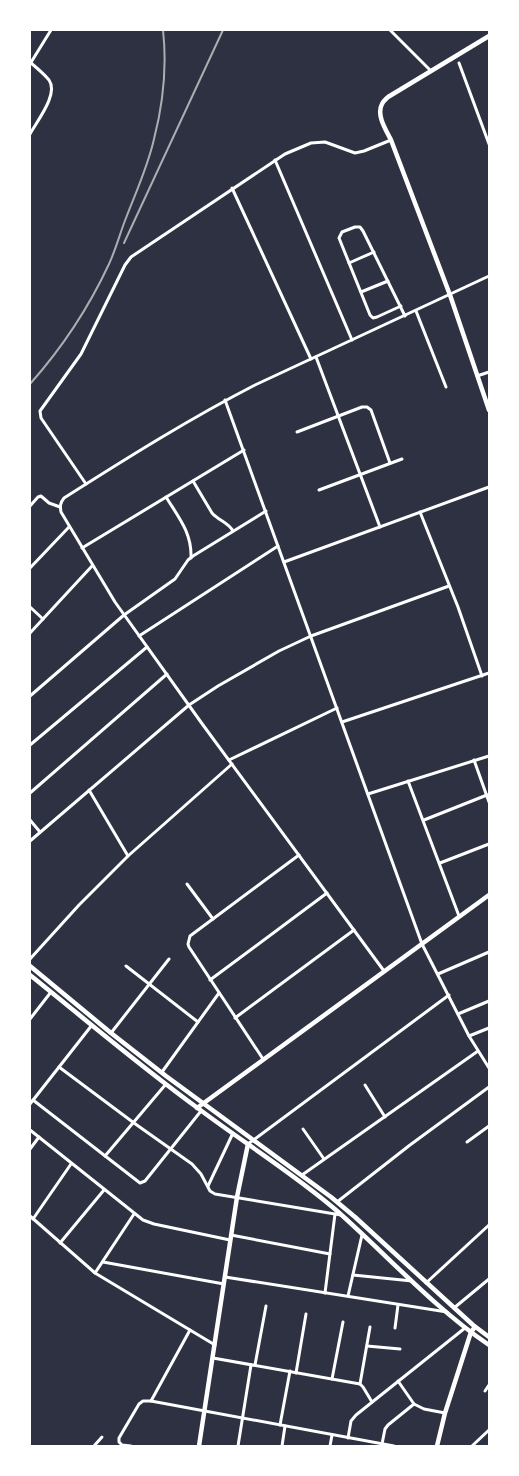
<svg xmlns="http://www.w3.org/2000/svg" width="519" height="1476" viewBox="0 0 519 1476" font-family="Georgia,serif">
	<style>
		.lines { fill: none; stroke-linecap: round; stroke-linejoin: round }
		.minor { stroke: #fff; stroke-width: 3 }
		.tertiary { stroke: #fff; stroke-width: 4.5 }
		.secondary { stroke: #fff; stroke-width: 4.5 }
		.rail { stroke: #abadb3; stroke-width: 2 }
	</style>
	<rect width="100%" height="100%" fill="#2d3142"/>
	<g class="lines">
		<g class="minor">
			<path d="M390 30 431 71"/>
			<path d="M459 63 489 144"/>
			<path d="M30 64 51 30"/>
			<path d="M30 134C37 121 59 94 49 80 44 74 37 68 31 63"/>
			<path d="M275 160 352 340"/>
			<path d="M232 188 311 359"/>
			<path d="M349 263 374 252"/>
			<path d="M361 292 388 281"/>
			<path d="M401 306 377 317 373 318 370 315 339 238 342 232 355 227H360L363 231 405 316"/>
			<path d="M416 311 446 387"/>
			<path d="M316 357 380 527"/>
			<path d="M477 376 489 372"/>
			<path d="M225 400 422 944 469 1036 489 1068"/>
			<path d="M297 432 362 407H367L371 410 390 463"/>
			<path d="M193 481 212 513C219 521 228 522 233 531"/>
			<path d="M86 484 41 418 40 411 81 354 125 265 131 257 285 154 311 143 325 142 355 153 364 151 391 140"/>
			<path d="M319 490 402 459"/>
			<path d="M166 497C179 518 192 533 191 558"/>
			<path d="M30 506 38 497 41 496 49 503 60 507"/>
			<path d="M420 512 458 607 482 676"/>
			<path d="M82 548 244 450"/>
			<path d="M284 562 489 487"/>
			<path d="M30 568 69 527"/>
			<path d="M30 607 43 619"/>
			<path d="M30 633 92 566"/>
			<path d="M139 636 278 546"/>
			<path d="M30 696 124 615 175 579 188 560 193 556 266 511"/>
			<path d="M342 722 489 673"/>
			<path d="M30 745 147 647"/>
			<path d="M229 760 337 708"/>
			<path d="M474 760 489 802"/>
			<path d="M408 781 459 916"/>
			<path d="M89 790 128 856"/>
			<path d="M30 793 167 674"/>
			<path d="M368 794 489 756"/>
			<path d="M30 820 40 832"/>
			<path d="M424 820 487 795"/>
			<path d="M30 841 189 705 218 686 279 651 311 636 449 586"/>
			<path d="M440 863 489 844"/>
			<path d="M187 884 213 919"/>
			<path d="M30 959 79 905 128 856 232 764"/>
			<path d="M126 966 198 1022"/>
			<path d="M384 971 203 725 115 602 61 512C60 506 60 503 64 498 127 458 189 419 255 385L489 276"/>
			<path d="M438 974 489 952"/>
			<path d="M210 980 327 893"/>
			<path d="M458 1014 489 1001"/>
			<path d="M235 1018 354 930"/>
			<path d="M30 1019 51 992"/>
			<path d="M111 1033 169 959"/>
			<path d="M469 1036 489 1028"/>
			<path d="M263 1059 189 947 188 944 190 936 299 855"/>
			<path d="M59 1067 134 1123 192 1164 201 1174 210 1191 215 1194 341 1215"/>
			<path d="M162 1072 219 993"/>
			<path d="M365 1085 385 1117"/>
			<path d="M33 1100 140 1183 145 1181 201 1111"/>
			<path d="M30 1104 92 1025"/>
			<path d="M303 1129 324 1159"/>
			<path d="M30 1130 143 1220 154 1224 230 1240"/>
			<path d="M467 1142 489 1126"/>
			<path d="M248 1144 449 995"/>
			<path d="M30 1149 39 1137"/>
			<path d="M105 1156 166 1084"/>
			<path d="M302 1175 478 1051"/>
			<path d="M208 1186 233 1133"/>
			<path d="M337 1202 410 1145 489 1087"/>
			<path d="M30 1216 95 1273 215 1345"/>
			<path d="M33 1219 71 1164"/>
			<path d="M231 1235 330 1254"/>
			<path d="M60 1243 104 1190"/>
			<path d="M103 1262 224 1284"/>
			<path d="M95 1273 134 1214"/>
			<path d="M353 1275 412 1281"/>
			<path d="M225 1277 447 1312"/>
			<path d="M426 1283 489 1225"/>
			<path d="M325 1293 335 1214"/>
			<path d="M348 1296 362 1235"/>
			<path d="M454 1308 489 1279"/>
			<path d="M395 1328 398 1305"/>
			<path d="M367 1346 400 1349"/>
			<path d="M213 1358 360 1384 363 1387 372 1402"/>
			<path d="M255 1365 266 1306"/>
			<path d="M296 1373 306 1314"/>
			<path d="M332 1379 343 1322"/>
			<path d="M398 1381 414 1404 424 1409 445 1413"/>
			<path d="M360 1384 370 1327"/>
			<path d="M485 1391 489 1385"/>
			<path d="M151 1401 190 1330"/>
			<path d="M280 1425 290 1371"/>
			<path d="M348 1438 351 1421 356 1415 465 1328"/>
			<path d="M382 1444 385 1429 388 1425 414 1404"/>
			<path d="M94 1446 102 1437"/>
			<path d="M131 1446 122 1445 119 1442V1438L139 1404 143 1401H151L394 1446"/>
			<path d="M238 1446 251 1365"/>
			<path d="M282 1446 285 1426"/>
			<path d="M330 1446 332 1435"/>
			<path d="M472 1446 489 1430"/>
		</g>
		<g class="tertiary">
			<path d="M199 1446 237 1197 248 1144"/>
			<path d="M437 1446 445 1413 471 1332 475 1327"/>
		</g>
		<g class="secondary">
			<path d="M489 36 388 97C386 99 383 101 382 104 376 115 386 130 391 140L450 295 489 410"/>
			<path d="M30 966 111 1033 166 1076 331 1197 355 1217 473 1325 489 1337"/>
			<path d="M30 975C86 1020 141 1067 199 1109 244 1143 293 1173 336 1210 387 1255 433 1307 489 1345"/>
			<path d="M197 1108 489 895"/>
		</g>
		<g class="rail">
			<path d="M124 243 223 30"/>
			<path d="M30 384C62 348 89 307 109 264 116 249 120 233 126 218 136 192 148 166 154 139 163 104 167 66 163 30"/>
		</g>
	</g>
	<rect width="519" height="1476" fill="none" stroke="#ffffff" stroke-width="62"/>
</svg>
